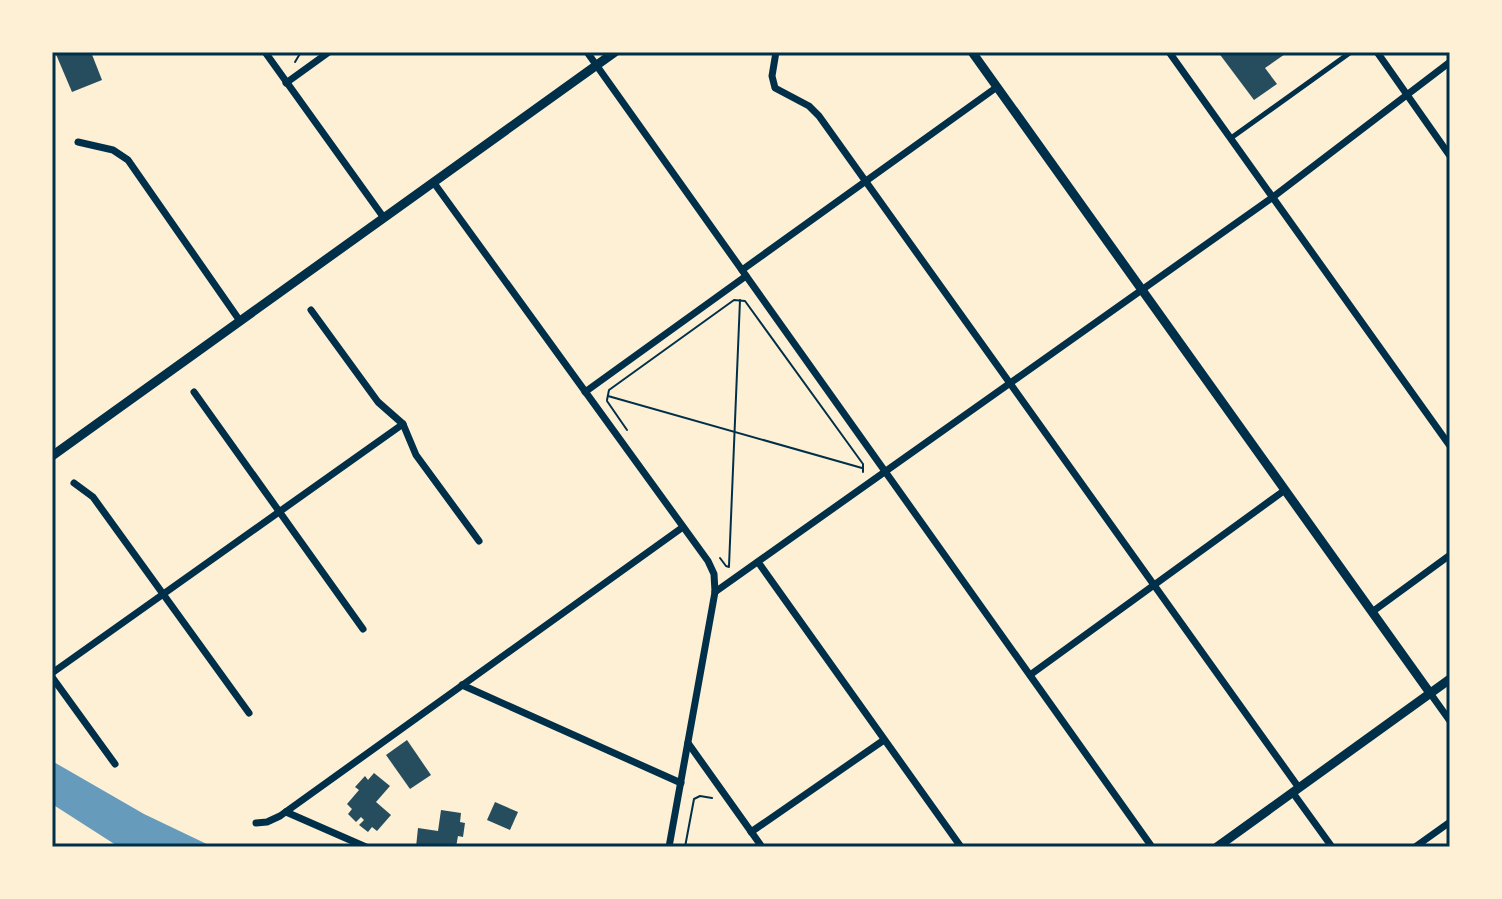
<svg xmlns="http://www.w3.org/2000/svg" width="1502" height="899" viewBox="0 0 1502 899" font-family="Rubik,sans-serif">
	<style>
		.water { fill: #669bbc }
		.building { fill: #264d5e }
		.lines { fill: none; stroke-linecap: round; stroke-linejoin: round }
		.path { stroke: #003049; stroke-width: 2 }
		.pedestrian { stroke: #003049; stroke-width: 5 }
		.minor { stroke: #003049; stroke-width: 7 }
		.tertiary { stroke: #003049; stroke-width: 9 }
		.neatline { fill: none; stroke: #003049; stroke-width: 3 }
	</style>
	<rect width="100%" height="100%" fill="#fdf0d5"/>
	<path class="water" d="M52 761 144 814 213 847H119L52 804Z"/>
	<g class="building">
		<path d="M55 52H91L102 80 72 92Z"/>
		<path d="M1218 52H1288L1265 68 1277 84 1254 100Z"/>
		<path d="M407 740 431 775 410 789 386 755Z"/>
		<path d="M374 773 390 786 376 802 391 815 377 831 372 827 368 832 359 825 364 820 361 817 356 822 348 814 352 809 347 804 359 790 355 787 365 776 368 780Z"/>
		<path d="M495 802 518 812 510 830 487 820Z"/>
		<path d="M441 810 461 813 460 822 465 823 463 837 458 836 456 847H416L418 828 438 831Z"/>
	</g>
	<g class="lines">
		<g class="path">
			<path d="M295 62 301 52"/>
			<path d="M608 396 862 468"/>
			<path d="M607 400 609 390 734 300 745 301 863 464V472"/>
			<path d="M607 401 627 430"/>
			<path d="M720 558 726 566 729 567"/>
			<path d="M729 566 740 300"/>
			<path d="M685 847 694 799 700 796 712 798"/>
		</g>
		<path class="pedestrian" d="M1231 138 1351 52"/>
		<g class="minor">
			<path d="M265 52 384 218"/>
			<path d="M587 52 1152 847"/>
			<path d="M776 52 772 76 775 88 809 106 819 116 1299 788"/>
			<path d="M1169 52 1450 446"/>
			<path d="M1377 52 1450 156"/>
			<path d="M286 83 329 52"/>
			<path d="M78 142 113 150 128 160 240 321"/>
			<path d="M434 183 708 561 714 574 715 592 669 847"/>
			<path d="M742 270 997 87"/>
			<path d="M311 310 378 402 403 424 416 455 479 541"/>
			<path d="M194 392 363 629"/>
			<path d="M585 392 746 276"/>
			<path d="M74 483 93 497 249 713"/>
			<path d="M758 562 961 847"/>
			<path d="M715 592 1273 197 1450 62"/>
			<path d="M1372 612 1450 555"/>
			<path d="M52 673 403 424"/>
			<path d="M1030 675 1285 490"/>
			<path d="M52 677 115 764"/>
			<path d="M462 685 681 783"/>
			<path d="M1430 693 1450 721"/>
			<path d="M688 743 762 847"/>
			<path d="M1293 793 1332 847"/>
			<path d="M286 812 366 847"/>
			<path d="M256 823 267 822 280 816 683 527"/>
			<path d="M751 832 884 740"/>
			<path d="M1415 847 1450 822"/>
		</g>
		<g class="tertiary">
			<path d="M972 52 1430 693"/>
			<path d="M52 456 615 52"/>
			<path d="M1217 847 1450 679"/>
		</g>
	</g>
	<rect width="1502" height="899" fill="none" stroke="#fdf0d5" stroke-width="108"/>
	<rect x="54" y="54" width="1394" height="791" class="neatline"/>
</svg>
